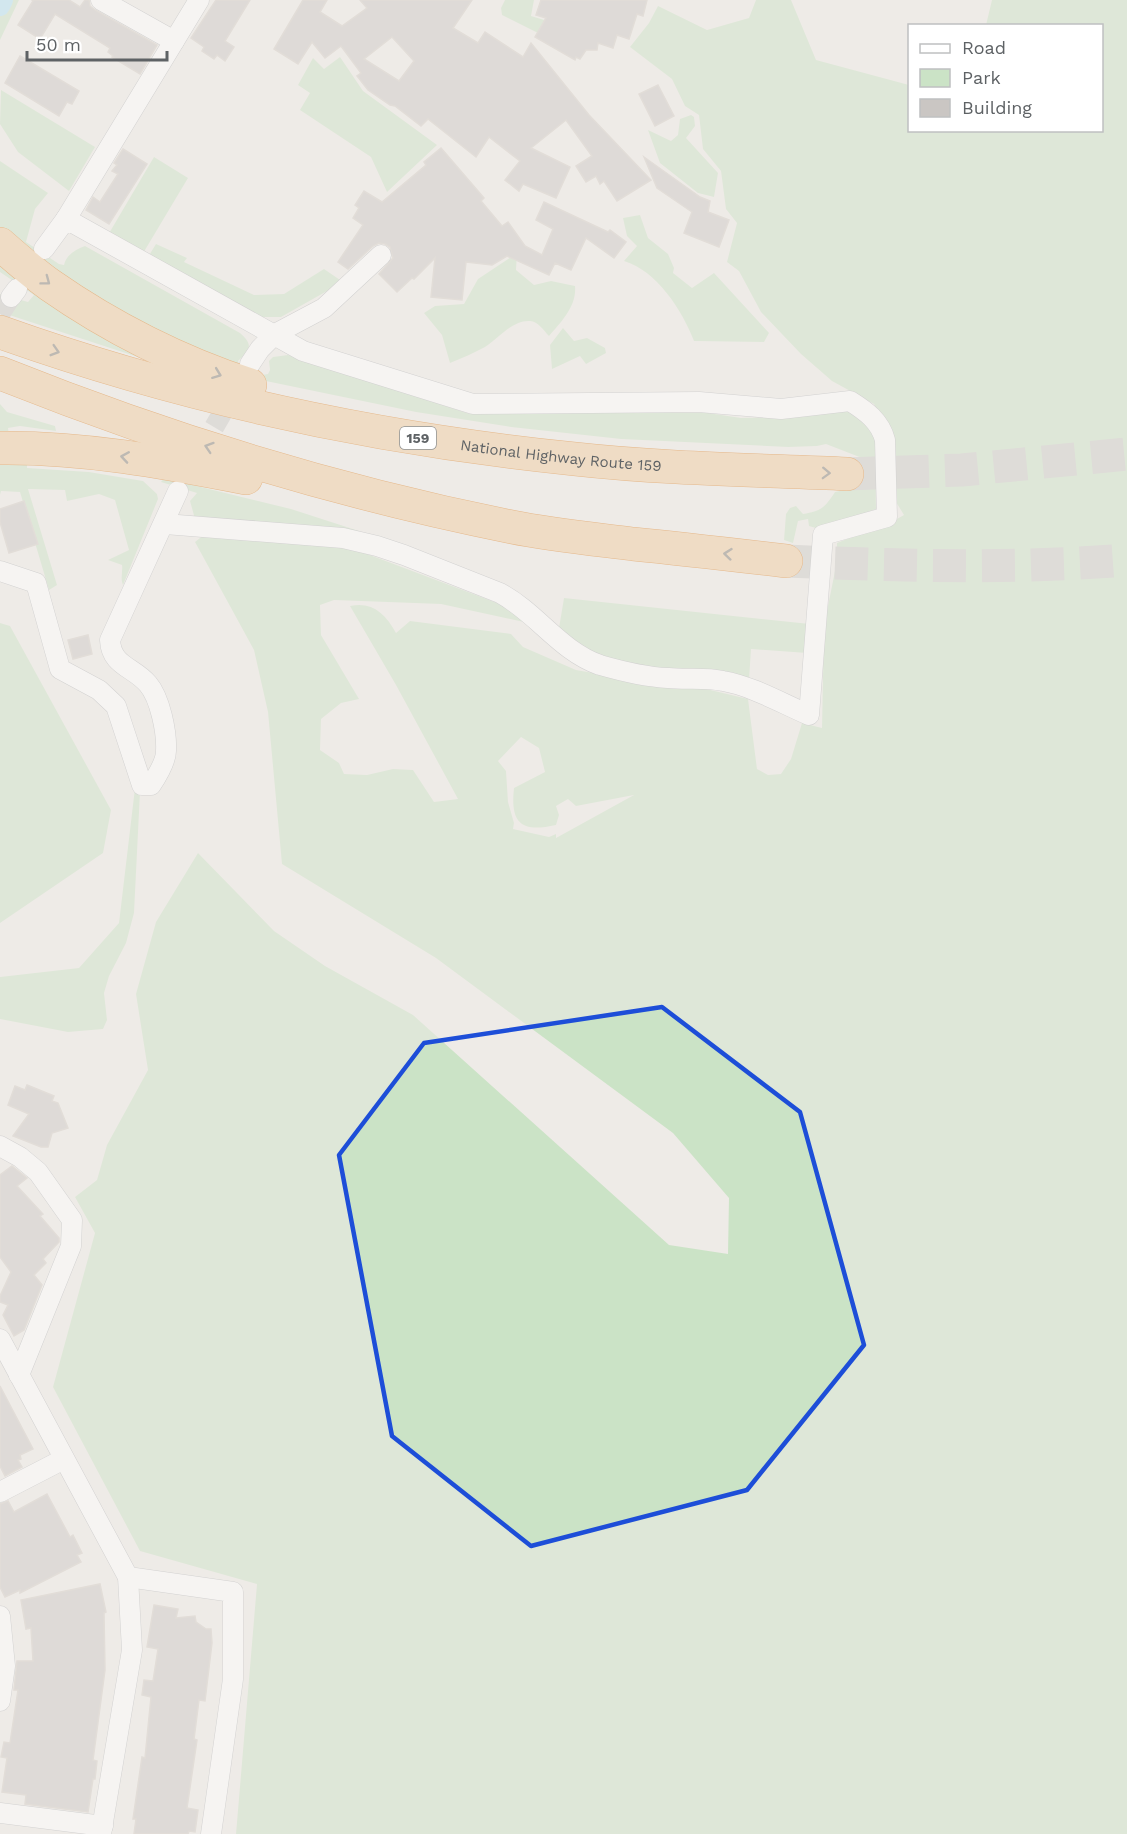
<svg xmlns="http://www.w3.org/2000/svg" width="1127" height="1834" viewBox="0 0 1127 1834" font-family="'Work Sans',sans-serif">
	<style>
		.green { fill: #cbe3c6; fill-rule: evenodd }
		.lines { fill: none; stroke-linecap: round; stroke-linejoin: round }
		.canal { stroke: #b0e3f5; stroke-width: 20 }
		.building { fill: #cac6c3; stroke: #d2ccc5; stroke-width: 1.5; fill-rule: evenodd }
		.street-tunnel { stroke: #cac9c6; stroke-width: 20; stroke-dasharray: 20 10; stroke-linecap: butt }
		.highway-tunnel { stroke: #cac9c6; stroke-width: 33; stroke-dasharray: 33 16; stroke-linecap: butt }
		.street-casing { stroke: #b1b4b7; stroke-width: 21 }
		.highway-casing { stroke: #d97b1c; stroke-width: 34 }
		.street { stroke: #fff; stroke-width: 20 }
		.highway { stroke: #f0cb9c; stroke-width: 33 }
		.oneway { stroke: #827c73 }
		.marked { fill: none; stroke: #1d4ed8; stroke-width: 4.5; stroke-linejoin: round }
		.labels { text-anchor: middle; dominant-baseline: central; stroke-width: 4.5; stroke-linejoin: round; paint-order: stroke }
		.shield { fill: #fff; stroke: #8e9193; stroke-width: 1.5 }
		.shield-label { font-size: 14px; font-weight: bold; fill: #5e6265 }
		.street-label { font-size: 15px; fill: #5e6265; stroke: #fff }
	</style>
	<rect width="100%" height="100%" fill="#eeebe7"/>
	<g class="green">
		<path d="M8 0H19L0 40V16Z"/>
		<path d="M505 0H534L531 16 571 28 540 34 502 15 501 8Z"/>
		<path d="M756 0H791L816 60 909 85 910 130H1102V26L986 25 992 0H1127V1834H236L257 1584 140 1551 53 1387 95 1233 75 1197 97 1180 107 1145 148 1070 136 994 156 922 198 853 274 931 325 966 413 1015 669 1245 728 1254 729 1198 673 1133 436 958 282 864 268 712 254 650 195 542 205 534 346 546 505 606 524 622 441 604 334 600 320 605 321 635 359 699 341 703 321 719 320 750 339 763 344 774 367 775 393 769 413 770 434 802 458 799 396 685 350 606C372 601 386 614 396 633L410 621 511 634 523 647 576 670 673 687 702 688 748 699 757 769 768 775 781 774 791 759 802 723 822 728 824 626 837 561V543C860 533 883 528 904 515L896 502 890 434 874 404 832 381 801 354 761 312 739 271 727 262 737 223 726 209 721 171 703 149 699 115 685 106 672 79 630 47 649 23 658 6 707 30 749 18ZM521 737 539 748 545 772 514 788C510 823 521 833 556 825L559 815 556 806 568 799 576 806 634 795 556 838V834L549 837 513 829 514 823 508 802 506 771 498 761Z"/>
		<path d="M340 57 363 91 437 145 387 192 371 157 300 110 310 93 298 85 313 58 324 69Z"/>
		<path d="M1 90 95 147 69 191 18 152 0 124Z"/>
		<path d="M691 115 694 117 695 126 686 138 718 173 714 197 698 193 660 163 648 130 671 141 678 135 680 119Z"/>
		<path d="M154 157 188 178 142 255 108 235Z"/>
		<path d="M0 161 48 193 35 209 26 242 59 264 64 265C66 255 76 249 85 246L240 333C254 345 250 350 238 361L239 364 262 375 268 374 270 370 269 361 273 357 288 355 470 414 705 410 708 413 741 418 782 417 851 408 875 436 876 509 819 529 809 526 808 519 798 521 793 543 784 540 786 514 790 508 796 506 803 514C822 511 825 507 835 492 854 488 861 486 868 467L862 458 826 444 817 446 788 447 621 439 511 427 416 412 261 380 131 326 0 234Z"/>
		<path d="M640 215 648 238 668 254 674 268 673 273 692 288 714 273 769 333 764 342 694 341C682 310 657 271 624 261L637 246 627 236 623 218Z"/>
		<path d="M156 244 187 258 184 262 254 295 284 294 324 269 343 282 281 317H261L148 257Z"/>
		<path d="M517 253 516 270 534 285 551 281 575 286C577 306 561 322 549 336 544 331 538 321 530 321 512 320 498 339 485 347 474 353 462 358 450 363L442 335 424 313 435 306 464 304 478 279Z"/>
		<path d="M0 261 150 361 0 312V294L28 302 34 295 0 272Z"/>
		<path d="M563 328 574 341 587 338 605 348 606 353 586 364 580 356 552 369 550 345Z"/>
		<path d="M0 404 7 412 55 426 56 431 20 426 8 428 9 435 0 436Z"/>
		<path d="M0 462 27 464V468L89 472 143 481 157 494 158 499 123 585C120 578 123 572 122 565L108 560 129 550 115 500 99 494 67 501 65 490 28 489 57 585 49 590 20 492 1 491 0 495Z"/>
		<path d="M164 478 291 509 359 531 195 519 190 501 197 493 161 482Z"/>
		<path d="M564 598 810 624 807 653 751 649 749 680 652 670 593 654 584 650 559 628Z"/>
		<path d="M0 623 10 626 111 810 103 853 0 923Z"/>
		<path d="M135 788 140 792 134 913 126 943 109 976 104 993 107 1020 103 1029 68 1032 0 1019V977L79 968 119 923Z"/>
	</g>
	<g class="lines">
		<path class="canal" d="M0 6 3 0"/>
	</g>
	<g class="building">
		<path d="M32 0H69L80 7 85 0H89L90 6 95 10 157 45 140 74 112 57 113 56 108 52 110 48 55 14 40 39 18 25 33 1Z"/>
		<path d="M216 0H250L225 41 234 47 225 61 217 55 214 59 202 51 204 47 191 38Z"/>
		<path d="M303 0H327L320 12 342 26 367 8 360 0H472L453 28 478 43 485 32 523 57 531 43 589 115 651 180 617 201 604 181 600 184 596 176 586 182 576 166 592 156 566 120 531 148 570 167 556 198 523 184 519 191 505 180 520 161 489 137 476 157 428 119 421 126 395 106 390 105 368 90 357 76 361 73 341 46 325 58 312 42 298 64 274 49ZM392 37 414 61 399 81 364 59Z"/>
		<path d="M541 0H647L643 16 637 14 629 39 617 35 613 48 598 43 597 50H586L580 59 576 57 575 60 535 37 546 18 536 15Z"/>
		<path d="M20 56 79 91 72 104 67 102 59 116 5 83Z"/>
		<path d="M658 85 674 116 655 126 639 94Z"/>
		<path d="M441 148 484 198 481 201 502 226 508 222 525 246 542 255 553 229 536 220 544 202 608 232 610 230 626 242 614 258 586 238 571 270 555 263 549 275 507 256 492 265 466 262 462 300 431 297 435 258 414 279 412 278 397 292 379 274 393 258 390 247 385 244 379 243 373 246 348 269 338 262 363 225 353 218 359 208 355 205 364 191 382 202 426 165 424 162Z"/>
		<path d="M123 149 147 164 109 224 86 210 93 197 100 202 118 174 112 171 117 165 114 163Z"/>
		<path d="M644 157 700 197 710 201 708 212 729 220 719 247 684 233 692 212 657 188Z"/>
		<path d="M24 501 38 544 9 553 0 522V509Z"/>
		<path d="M88 635 92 654 73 659 68 640Z"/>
		<path d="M27 1085 54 1096 52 1101 58 1103 68 1128 52 1133 48 1147H41L13 1136 29 1114 8 1105 15 1086 25 1090Z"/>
		<path d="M12 1166 27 1178 17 1186 43 1214 40 1216 59 1238V1242L43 1259 46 1263 34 1275 42 1285 24 1330 14 1336 3 1315 8 1305 0 1302V1296L11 1272 0 1257V1175Z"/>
		<path d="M0 1386 33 1449 20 1455 21 1459 18 1460 22 1467 5 1476 0 1466Z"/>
		<path d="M47 1494 70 1537 73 1535 82 1553 77 1555 81 1562 20 1593V1590L5 1597 0 1587V1504L8 1501 14 1512Z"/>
		<path d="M100 1584 106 1612 104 1613 105 1670 93 1760 97 1761 95 1779H93L88 1812 25 1804 26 1795 2 1792 7 1758 1 1757 4 1742 10 1743 18 1690H14L17 1661H33L31 1628 26 1629 21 1600Z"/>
		<path d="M154 1605 178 1609 176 1618 195 1616 196 1622 206 1629H211L212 1643 205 1701 199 1700 194 1739 197 1740 187 1808 198 1810 195 1832 189 1831 188 1834H134L136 1819H133L142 1757 145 1758 151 1697 142 1695 144 1680 153 1681 158 1649 147 1647Z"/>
	</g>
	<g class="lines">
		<g class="street-tunnel">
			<path d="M0 314 11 297"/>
			<path d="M199 453 234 393"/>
		</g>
		<g class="highway-tunnel">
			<path d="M847 474 962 470 1127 454"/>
			<path d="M786 561C900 566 1014 569 1127 560"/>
		</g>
		<defs>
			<g id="street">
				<path d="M101 0 174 41"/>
				<path d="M66 219 199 0"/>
				<path d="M44 249 66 219 303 351 473 404 699 402 781 409 850 401C866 411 880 421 885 440L887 517 823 535 809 715C781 703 752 686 723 681 705 677 686 680 668 678 646 677 621 671 600 665 560 651 537 613 500 593L404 555 377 546 343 538 165 524"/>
				<path d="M11 297 17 289"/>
				<path d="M250 364 260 349 275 334 324 308 381 255"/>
				<path d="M0 571 36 583 60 669 99 690 116 706 142 785H151C157 776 166 761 166 751 167 732 160 698 148 684 134 667 111 666 110 640L178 491"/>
				<path d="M0 1146 20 1157 38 1172 72 1220 71 1246 19 1375"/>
				<path d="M0 1339 128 1577 132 1650 101 1834"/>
				<path d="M0 1492 64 1459"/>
				<path d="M128 1577 233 1592V1679L211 1834"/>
				<path d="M0 1616 5 1666 0 1701"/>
				<path d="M0 1813 103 1826"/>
			</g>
			<g id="highway">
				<path d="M0 244C16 258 33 273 50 285 110 327 181 363 250 385"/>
				<path id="s1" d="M0 332C185 398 379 439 575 459 665 469 757 470 847 474"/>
				<path d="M0 373C165 439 337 492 512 527 552 535 593 539 633 544 684 549 735 555 786 561"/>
				<path d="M0 448C83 447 164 462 246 478"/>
			</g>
		</defs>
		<use href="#street" class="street-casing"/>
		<use href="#highway" class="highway-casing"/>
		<use href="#street" class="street"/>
		<use href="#highway" class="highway"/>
	</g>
	<defs><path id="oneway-chevron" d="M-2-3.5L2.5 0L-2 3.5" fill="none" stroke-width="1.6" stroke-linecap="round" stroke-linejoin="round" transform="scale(1.5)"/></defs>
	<g class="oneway">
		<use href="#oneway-chevron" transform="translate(46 281) rotate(37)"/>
		<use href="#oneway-chevron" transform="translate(55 351) rotate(17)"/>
		<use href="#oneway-chevron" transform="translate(217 374) rotate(21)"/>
		<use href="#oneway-chevron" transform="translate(209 447) rotate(-162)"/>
		<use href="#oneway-chevron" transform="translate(125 457) rotate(-171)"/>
		<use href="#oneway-chevron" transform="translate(826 473) rotate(2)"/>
		<use href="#oneway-chevron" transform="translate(728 554) rotate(-174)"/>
	</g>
	<path d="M0 0H1127V1834H0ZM662 1007 800 1112 864 1345 747 1490 531 1546 392 1436 339 1155 424 1043Z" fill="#eeebe7" fill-opacity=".55" fill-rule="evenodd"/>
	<path class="marked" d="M662 1007 800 1112 864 1345 747 1490 531 1546 392 1436 339 1155 424 1043Z"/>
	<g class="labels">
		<rect class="shield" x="400" y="427" width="36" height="22" rx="4.5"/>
		<g class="shield-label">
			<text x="418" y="438">159</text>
		</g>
		<g class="street-label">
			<text stroke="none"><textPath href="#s1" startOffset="576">National Highway Route 159</textPath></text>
		</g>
	</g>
	<rect x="908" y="24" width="195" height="108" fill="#ffffff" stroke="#bfc0c1" stroke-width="1.5"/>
	<rect x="920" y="44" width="30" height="9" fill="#ffffff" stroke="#bfc0c1" stroke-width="1.5"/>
	<text x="962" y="54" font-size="18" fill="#5e6265">Road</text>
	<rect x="920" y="69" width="30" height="18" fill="#cbe3c6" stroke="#bfc0c1" stroke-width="1.5"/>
	<text x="962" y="84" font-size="18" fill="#5e6265">Park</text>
	<rect x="920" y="99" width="30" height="18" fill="#cac6c3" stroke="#bfc0c1" stroke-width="1.5"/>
	<text x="962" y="114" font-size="18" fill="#5e6265">Building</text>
	<path d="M27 51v9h140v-9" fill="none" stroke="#5e6265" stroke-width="3"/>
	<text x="36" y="51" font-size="18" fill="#5e6265" stroke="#ffffff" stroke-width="4.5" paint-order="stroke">50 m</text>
</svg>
